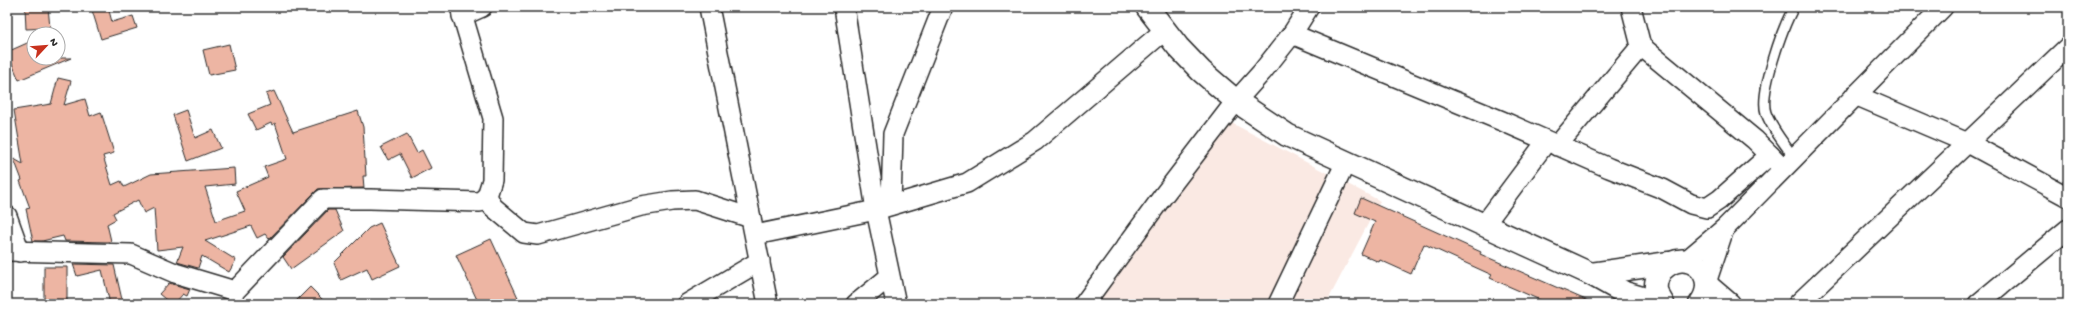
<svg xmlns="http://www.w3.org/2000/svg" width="2075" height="311" viewBox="0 0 2075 311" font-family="'Gochi Hand',sans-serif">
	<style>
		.built { fill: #fae9e3 }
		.building { fill: #edb5a3; stroke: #2b2b2b }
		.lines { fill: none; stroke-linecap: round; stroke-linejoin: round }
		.service-casing { stroke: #2b2b2b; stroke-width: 12 }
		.minor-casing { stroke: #2b2b2b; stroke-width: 22 }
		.secondary-casing { stroke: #2b2b2b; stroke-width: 25 }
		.service { stroke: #fff; stroke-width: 9 }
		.minor { stroke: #fff; stroke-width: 19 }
		.secondary { stroke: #fff; stroke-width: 22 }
	</style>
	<rect width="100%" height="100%" fill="#fff"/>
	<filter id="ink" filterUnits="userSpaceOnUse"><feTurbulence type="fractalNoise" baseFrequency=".025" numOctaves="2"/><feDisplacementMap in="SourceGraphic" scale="8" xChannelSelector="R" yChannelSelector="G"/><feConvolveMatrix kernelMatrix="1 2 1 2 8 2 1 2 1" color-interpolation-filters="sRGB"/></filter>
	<g filter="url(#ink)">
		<path class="built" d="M1224 119 1380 201 1326 304H1084Z"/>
		<g class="building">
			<path d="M25 7H48L50 28 26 29Z"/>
			<path d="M91 7H108L112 22 133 16 137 28 101 39Z"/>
			<path d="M34 40V58H71L19 80 7 52Z"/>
			<path d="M229 44 235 70 209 75 203 50Z"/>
			<path d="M58 78 71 81 64 105 85 99 90 116 101 112 114 153 103 156 112 185 121 181 124 187 151 174 234 168 235 184 205 187 216 221 245 211 236 191 268 177 264 167 287 159 275 123 272 125 271 123 256 130 248 114 270 105 266 94 274 91 293 132 358 111 363 127 366 176H363L364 188 318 189 269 239 265 234 257 238 251 226 205 241 236 260 229 272 202 256 198 268 177 262 183 247 157 250 154 208 144 213 138 200 113 213 116 219 107 224 111 241 109 242 65 241 63 236 42 241H33L26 209 30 208 20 181 22 180 14 159 23 164 14 110 51 104Z"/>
			<path d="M186 110 195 138 213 130 221 148 188 161 173 115Z"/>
			<path d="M407 134 417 153 422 150 431 168 412 178 400 154 388 160 381 147Z"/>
			<path d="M1361 198 1481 252 1480 254 1595 304H1549L1490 278 1492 275 1424 244 1411 274 1380 260 1379 262 1361 254 1375 222 1355 213Z"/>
			<path d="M328 210H335L344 231 291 269 283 257Z"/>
			<path d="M380 223 400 266 372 279 367 268 341 280 334 263 369 228Z"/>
			<path d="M491 239 521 304H479L456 255Z"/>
			<path d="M73 264 114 265 123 304H110L102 270 77 276Z"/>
			<rect x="44" y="267" width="23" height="37"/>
			<path d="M169 283 190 289 187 296 183 294 174 304H171L159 294Z"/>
			<path d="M310 287 327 304H293Z"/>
		</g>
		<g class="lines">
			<defs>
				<path id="service" d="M1794 158C1785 144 1771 128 1766 113 1759 93 1783 26 1794 7"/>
				<g id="minor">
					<path d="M709 7 768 304"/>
					<path d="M844 7 876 210 896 304"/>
					<path d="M1631 7 1641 46 1755 140 1778 163"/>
					<path d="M462 16 482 7"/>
					<path d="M1292 34 1502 121 1609 168 1663 189 1691 204 1707 208 1719 200 1770 155"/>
					<path d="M1855 95 1968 143 2068 197"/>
					<path d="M1557 146 1641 46"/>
					<path d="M487 196 493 207 524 233 538 235 641 206 672 201 695 200 751 218"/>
					<path d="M891 205 893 134 943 7"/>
					<path d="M7 216 20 252"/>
					<path d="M1484 225 1546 142"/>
					<path d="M755 235 876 210 967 183 1035 141 1165 30"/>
					<path d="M7 251 131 254 175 273 235 291 323 199H370L480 202 487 196 492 180 493 118 460 7"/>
					<path d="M1687 260 1725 228 1943 7"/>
					<path d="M1707 280 1724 229"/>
					<path d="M687 304 760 261"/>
					<path d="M856 304 889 277"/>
					<path d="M1084 304 1163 196 1236 101 1262 72 1292 34 1309 7"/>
					<path d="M1278 304 1346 162"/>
					<path d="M1798 304 2068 47"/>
					<path d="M1978 304 2068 229"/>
				</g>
				<g id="secondary">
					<path d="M1147 7 1178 47 1201 71 1236 101 1287 135 1591 274 1625 293 1663 304"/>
					<path d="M1591 274 1669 263"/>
					<path d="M1708 286 1729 304"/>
					<path d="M1663 304C1661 300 1657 294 1656 290 1655 283 1658 274 1662 270 1687 244 1722 276 1700 304"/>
				</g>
			</defs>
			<use href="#service" class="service-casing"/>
			<use href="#minor" class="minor-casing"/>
			<use href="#secondary" class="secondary-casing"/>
			<use href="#service" class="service"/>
			<use href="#minor" class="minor"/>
			<use href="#secondary" class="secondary"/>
		</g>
	</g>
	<rect width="2075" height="311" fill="none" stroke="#fff" stroke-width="24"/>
	<rect x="12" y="12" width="2051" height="287" fill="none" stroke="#2b2b2b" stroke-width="1.5" filter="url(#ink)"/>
	<g transform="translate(46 46) rotate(64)"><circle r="19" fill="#ffffff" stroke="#aaaaaa"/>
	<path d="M0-3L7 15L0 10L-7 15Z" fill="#c8321e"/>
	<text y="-6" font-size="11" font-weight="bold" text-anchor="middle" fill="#2b2b2b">N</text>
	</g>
</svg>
